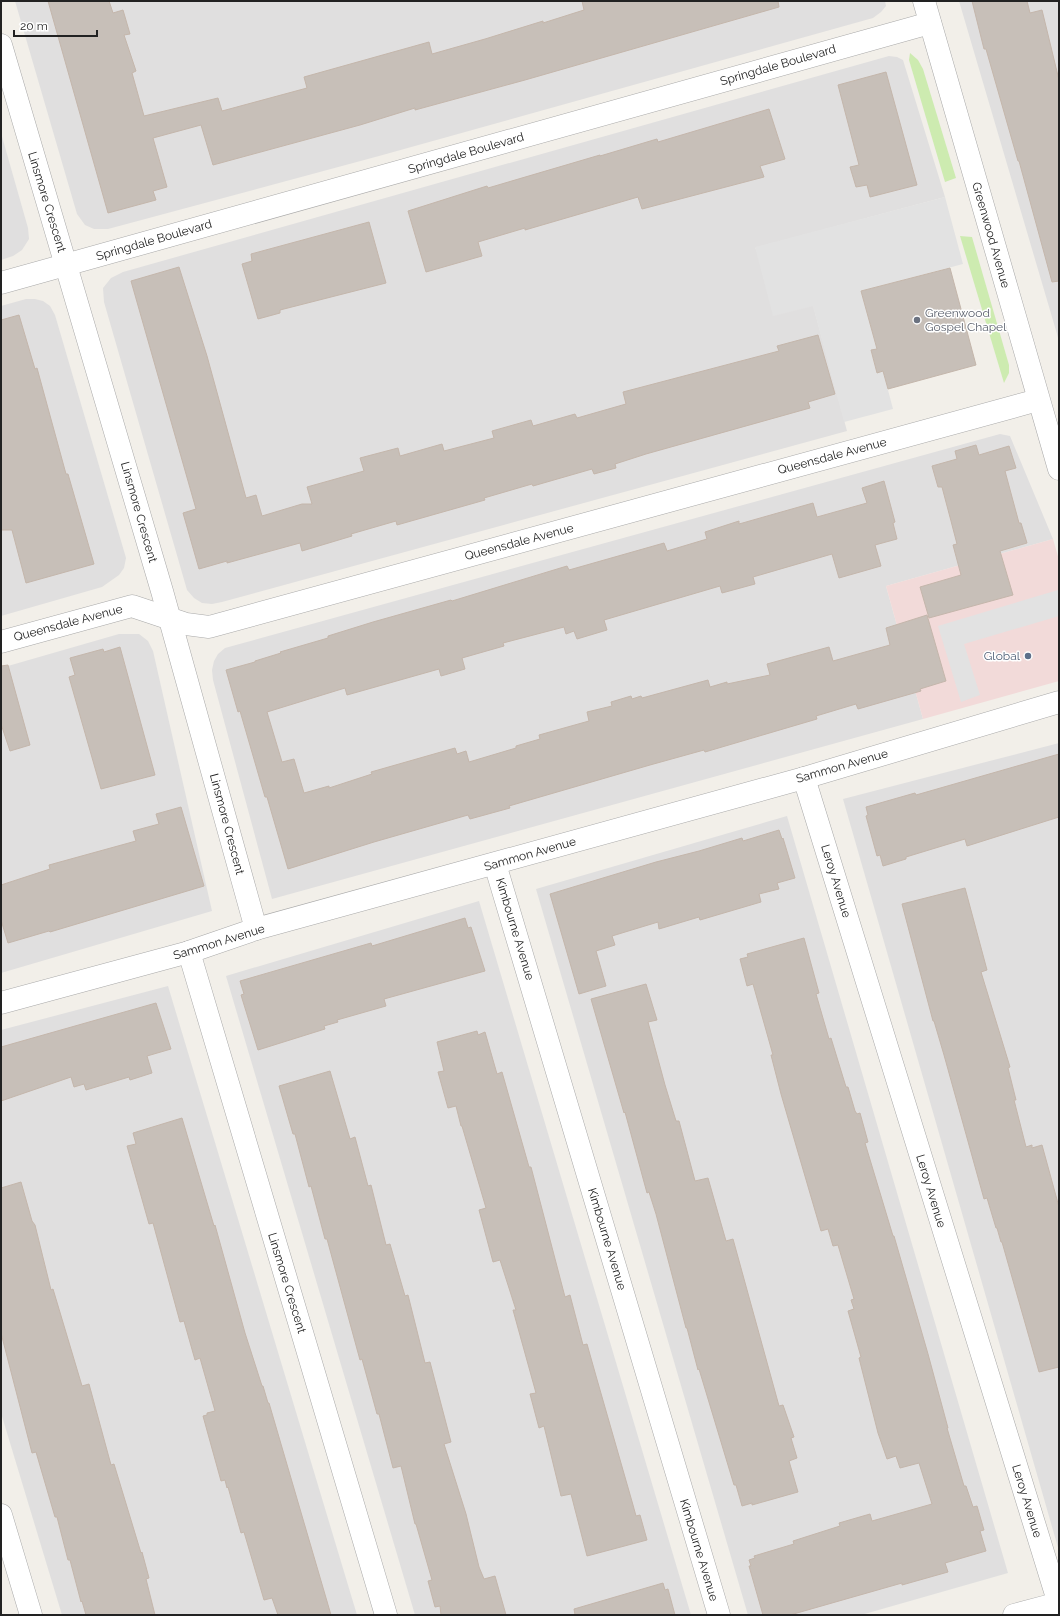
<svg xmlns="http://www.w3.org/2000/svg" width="1060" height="1616" viewBox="0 0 1060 1616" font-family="Raleway,sans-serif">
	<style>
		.residential { fill: #e0dfdf }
		.commercial { fill: #f2dad9 }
		.grass { fill: #cdebb0 }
		.parking { fill: #e2e2e2 }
		.building { fill: #c7bfb8; stroke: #c4b6ab }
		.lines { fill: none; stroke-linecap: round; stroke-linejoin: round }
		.minor-casing { stroke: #a9a9a9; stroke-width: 23 }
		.minor { stroke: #fff; stroke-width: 22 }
		.worship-dot { fill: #6b7280; stroke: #fff; stroke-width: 1.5 }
		.service-dot { fill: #5c6f8a; stroke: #fff; stroke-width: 1.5 }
		.labels { text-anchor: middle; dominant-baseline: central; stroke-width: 3; stroke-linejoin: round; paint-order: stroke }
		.street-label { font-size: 12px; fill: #222; stroke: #fff }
		.worship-label { font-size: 12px; fill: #5b616d; stroke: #fff; text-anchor: start }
		.service-label { font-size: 12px; fill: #4e5e75; stroke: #fff; text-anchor: end }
	</style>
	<rect width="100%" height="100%" fill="#f2efe9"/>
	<g class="residential">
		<path d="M15 1H885L886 6 881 12 873 18 379 156 108 229H94L85 225 77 214Z"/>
		<path d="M959 1H1059V342L1057 334Z"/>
		<path d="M889 56 897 57 903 60 945 197 755 248 813 305 847 431 222 602 212 604 202 603 194 598 187 590 104 302 103 288 111 278 123 272Z"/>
		<path d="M1 133 28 228 29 239 22 250 13 256 1 260Z"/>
		<path d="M26 299H35L43 301 50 306 55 315 126 558 124 568 119 575 102 587 1 616V306Z"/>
		<path d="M1000 434 1010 436 1053 539 886 586 923 719 272 899 213 680 212 670 214 661 218 654 225 648Z"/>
		<path d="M119 634H139L148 641 153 651 212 911 1 973V668Z"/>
		<path d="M1059 743V1551L843 799Z"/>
		<path d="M787 816 1008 1573 861 1615H748L536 889Z"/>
		<path d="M479 901 691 1615H415L226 976Z"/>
		<path d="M168 986 357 1615H62L1 1413V1030Z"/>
	</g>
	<path class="commercial" d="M1053 539 1059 560V681L923 719 886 586Z"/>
	<g class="grass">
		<path d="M910 53 918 60 923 69 956 178 945 182 909 60Z"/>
		<path d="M960 236 972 237 1009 365V373L1004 383Z"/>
	</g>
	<g class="parking">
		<path d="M945 197 963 264 861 291 877 349 871 351 877 373 883 371 893 409 844 422 813 306 773 316 755 247Z"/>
		<path d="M1058 590 1059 616 964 644 980 695 961 702 938 626Z"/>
	</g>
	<g class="building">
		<path d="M48 1H109L113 13 123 10 130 34 124 35 136 71 132 73 144 116 218 98 222 111 307 88 304 77 429 42 432 54 485 39 543 21V23L584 10 582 1H778L779 7 525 80 415 110V108L360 125 213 165 201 125 153 138 167 187 153 191 156 200 108 213Z"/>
		<path d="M972 1H1027L1030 13 1042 10 1059 80V281L1052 282 1019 161H1018L986 49H984Z"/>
		<path d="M886 72 917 185 870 197 867 185 856 187 850 167 859 165 838 85Z"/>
		<path d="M769 109 785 159 760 166 764 177 642 209 638 197 525 230V228L478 242 482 256 426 272 408 211 487 186 488 188 600 155V156L657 139 658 142Z"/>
		<path d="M369 222 386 283 280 310V313L258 319 242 264 252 261 251 254Z"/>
		<path d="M179 267 207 356 246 498 256 495 262 516 302 504H312L307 487 364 471 360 458 398 448 400 456 442 444 444 451 494 438 492 431 531 420 533 426 575 414 577 418 626 404 623 392 779 351 777 346 818 335 835 394 808 402 810 408 646 454 615 464 616 468 594 474 592 469 533 486 532 484 484 498 485 500 397 525 396 521 351 534 352 536 302 551 300 543 227 563V561L199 569 183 513 196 509 131 281Z"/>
		<path d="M950 268 976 365 888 389 883 371 877 373 871 350 877 349 861 291Z"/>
		<path d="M19 315 35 369 37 368 66 474H68L94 564 26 583 12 530H1V320Z"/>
		<path d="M976 445 979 455 1009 446 1016 468 1005 471 1019 523H1021L1027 543 1000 551 1013 595 929 618 920 587 961 575 953 545 957 544 951 521 942 487H938L932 466 957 459 955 451Z"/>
		<path d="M884 481 895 522 893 523 897 539 875 545 881 566 839 578 832 554 753 577 755 584 722 593 720 586 604 620 607 630 577 639 574 631 566 634 564 627 503 643 504 646 462 658 465 669 441 676 439 669 347 695 345 688 267 712 282 762 294 759 304 793 329 786V788L372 774 371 772 455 748 457 754 466 751 469 762 516 748V746L540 739 539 735 589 721 587 712 612 706 611 702 631 696 632 699 641 696 642 698 708 680 710 687 727 682V684L770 675 767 664 829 647 833 661 890 645 886 628 927 615 946 681 920 689 921 691 858 709 856 704 816 716 817 719 705 752 704 750 650 765 509 806 510 808 470 819 468 815 374 842 288 869 267 797H265L240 711 238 712 226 670 255 662V661L281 653 280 652 328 638V636L373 622 451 600 452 601 567 566 569 570 664 543 667 551 707 539 705 532 739 521V524L813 503 817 517 867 503 862 488Z"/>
		<path d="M120 647 155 775 101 789 69 677 75 675 70 658 103 649 104 652Z"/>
		<path d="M8 665 30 745 10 751 1 724V666Z"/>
		<path d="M1059 754V817L967 846 965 839 906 857V859L883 866 880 855 877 856 866 816 868 815 866 807 915 793 916 795Z"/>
		<path d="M181 807 204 886 50 932 49 931 8 943 1 920V885L50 869 49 865 136 841 133 831 159 824 156 814Z"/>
		<path d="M779 830 782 839 783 838 795 878 777 883 779 889 759 894 761 902 700 920 699 917 659 929 658 922 612 936 615 945 596 951 606 986 579 994 550 894 656 862 699 851 742 838 743 841Z"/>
		<path d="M965 888 987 970 981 972 1010 1067 1008 1068 1016 1100H1014L1026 1147 1032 1145V1148L1042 1145 1059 1207V1367L1039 1372 1002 1242H1001L997 1228H996L987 1198 984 1199 944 1055 934 1021H933L902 904Z"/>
		<path d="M465 918 468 928 471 927 485 971 384 999 386 1006 337 1020 338 1022 324 1026 325 1029 258 1050 241 995 244 994 240 981 371 943 372 946Z"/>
		<path d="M804 938 819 993 816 994 829 1039 831 1038 846 1087H848L855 1111 857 1114 860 1113 868 1142 865 1143 893 1236H894L928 1354 948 1428H947L964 1486H966L973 1507 977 1506 984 1530 980 1531 986 1551 945 1563 948 1572 902 1585V1583L790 1615H763L749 1566H751L749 1560 755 1558 754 1556 794 1544 793 1541 840 1526 839 1523 870 1514 872 1521 932 1504 919 1463 900 1468 896 1456 887 1459 878 1433 859 1358 861 1357 848 1311 854 1309 851 1300 854 1299 838 1245 833 1246 828 1229 821 1231 781 1094 771 1055H773L753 984 747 986 740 959 748 957 747 954Z"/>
		<path d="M646 984 657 1020 648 1022 665 1085 676 1121H679L695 1181 708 1178 726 1241 733 1239 779 1406 783 1405 794 1437 791 1438 797 1458 789 1461 798 1492 752 1505V1503L742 1506 736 1485H734L699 1369 698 1370 687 1328H686L656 1214 649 1192 647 1193 625 1112 624 1113 591 999Z"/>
		<path d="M156 1003 171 1049 147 1056 152 1073 130 1080 129 1077 86 1090 84 1084 74 1087 71 1077 1 1101V1047Z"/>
		<path d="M477 1031 478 1035 485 1032 497 1074 502 1072 529 1167H531L565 1297 570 1295 583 1345 587 1344 596 1376 633 1505 636 1516 640 1515 647 1540 587 1556 571 1494 561 1496 544 1426 539 1428 530 1394 536 1393 513 1310H516L500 1260 493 1262 479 1210 486 1208 462 1126H461L456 1106 448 1108 438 1072 444 1071 437 1042Z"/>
		<path d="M330 1071 350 1139 355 1137 368 1186 371 1185 386 1245 390 1244 405 1296 408 1295 425 1363 430 1362 451 1442 444 1444 466 1514 479 1567 484 1579 495 1576 506 1615H441L440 1606 435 1607 428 1581 432 1580 416 1524H415L401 1466 393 1468 379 1414H377L362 1359 360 1360 327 1239H325L311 1186 309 1187 295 1134H293L279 1086Z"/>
		<path d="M182 1118 214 1226 215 1225 245 1333 262 1386H263L268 1403H269L331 1615H278L272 1598 264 1600 244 1532 241 1533 228 1487 227 1488 225 1480 221 1481 203 1416 207 1415V1413L215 1411 200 1358 195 1360 184 1321 180 1322 153 1223 149 1224 127 1146 136 1144 133 1133Z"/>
		<path d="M21 1182 32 1221 35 1225 51 1290 53 1289 82 1386 89 1384 111 1465 114 1464 141 1553 142 1552 149 1578 146 1579 155 1615H86L82 1601 81 1602 70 1560H68L57 1517H55L36 1452 32 1453 1 1333V1188Z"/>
		<path d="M663 1583 665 1590 668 1589 675 1615H575L574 1609Z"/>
	</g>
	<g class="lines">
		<defs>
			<g id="minor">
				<path d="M924 1 1059 469"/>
				<path d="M1 45 162 591 256 929"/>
				<path d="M1 283 930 23"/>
				<path d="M1 642 132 606 186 624 209 627 1038 400"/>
				<path d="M804 778 1059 1604"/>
				<path d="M495 864 719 1615"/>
				<path d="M189 952 386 1615"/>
				<path d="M1 1003 189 952 256 929 804 778 1059 702"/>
				<path d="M1 1515 31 1615"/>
				<path d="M1014 1615 1059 1603"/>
			</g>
		</defs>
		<use href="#minor" class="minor-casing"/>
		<use href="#minor" class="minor"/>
	</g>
	<circle class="worship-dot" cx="917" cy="320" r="4"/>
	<circle class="service-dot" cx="1028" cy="656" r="4"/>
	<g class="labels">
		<g class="street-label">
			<text transform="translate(778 65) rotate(-16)">Springdale Boulevard</text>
			<text transform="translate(466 153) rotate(-16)">Springdale Boulevard</text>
			<text transform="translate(47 202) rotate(73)">Linsmore Crescent</text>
			<text transform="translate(991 235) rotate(74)">Greenwood Avenue</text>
			<text transform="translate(154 240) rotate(-16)">Springdale Boulevard</text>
			<text transform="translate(832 456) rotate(-15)">Queensdale Avenue</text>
			<text transform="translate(139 512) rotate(74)">Linsmore Crescent</text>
			<text transform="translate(519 542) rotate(-15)">Queensdale Avenue</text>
			<text transform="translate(68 623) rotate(-15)">Queensdale Avenue</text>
			<text transform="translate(842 766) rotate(-16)">Sammon Avenue</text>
			<text transform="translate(227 824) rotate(75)">Linsmore Crescent</text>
			<text transform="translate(530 854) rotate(-16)">Sammon Avenue</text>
			<text transform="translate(836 881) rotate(73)">Leroy Avenue</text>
			<text transform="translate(515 929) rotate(73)">Kimbourne Avenue</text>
			<text transform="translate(219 942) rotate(-17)">Sammon Avenue</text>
			<text transform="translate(931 1191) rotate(73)">Leroy Avenue</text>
			<text transform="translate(607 1239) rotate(73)">Kimbourne Avenue</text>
			<text transform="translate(287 1283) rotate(73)">Linsmore Crescent</text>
			<text transform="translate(1027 1501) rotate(73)">Leroy Avenue</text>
			<text transform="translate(699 1550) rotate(73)">Kimbourne Avenue</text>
		</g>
		<g class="worship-label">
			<text x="925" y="313">Greenwood<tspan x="925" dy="14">Gospel Chapel</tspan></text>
		</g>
		<g class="service-label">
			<text x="1020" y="656">Global</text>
		</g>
	</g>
	<rect width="1060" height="1616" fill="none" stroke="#222222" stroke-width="4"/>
	<path d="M14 30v6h83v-6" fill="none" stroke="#222222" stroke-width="2"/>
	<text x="20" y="30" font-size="12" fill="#222222" stroke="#ffffff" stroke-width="3" paint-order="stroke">20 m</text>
</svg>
